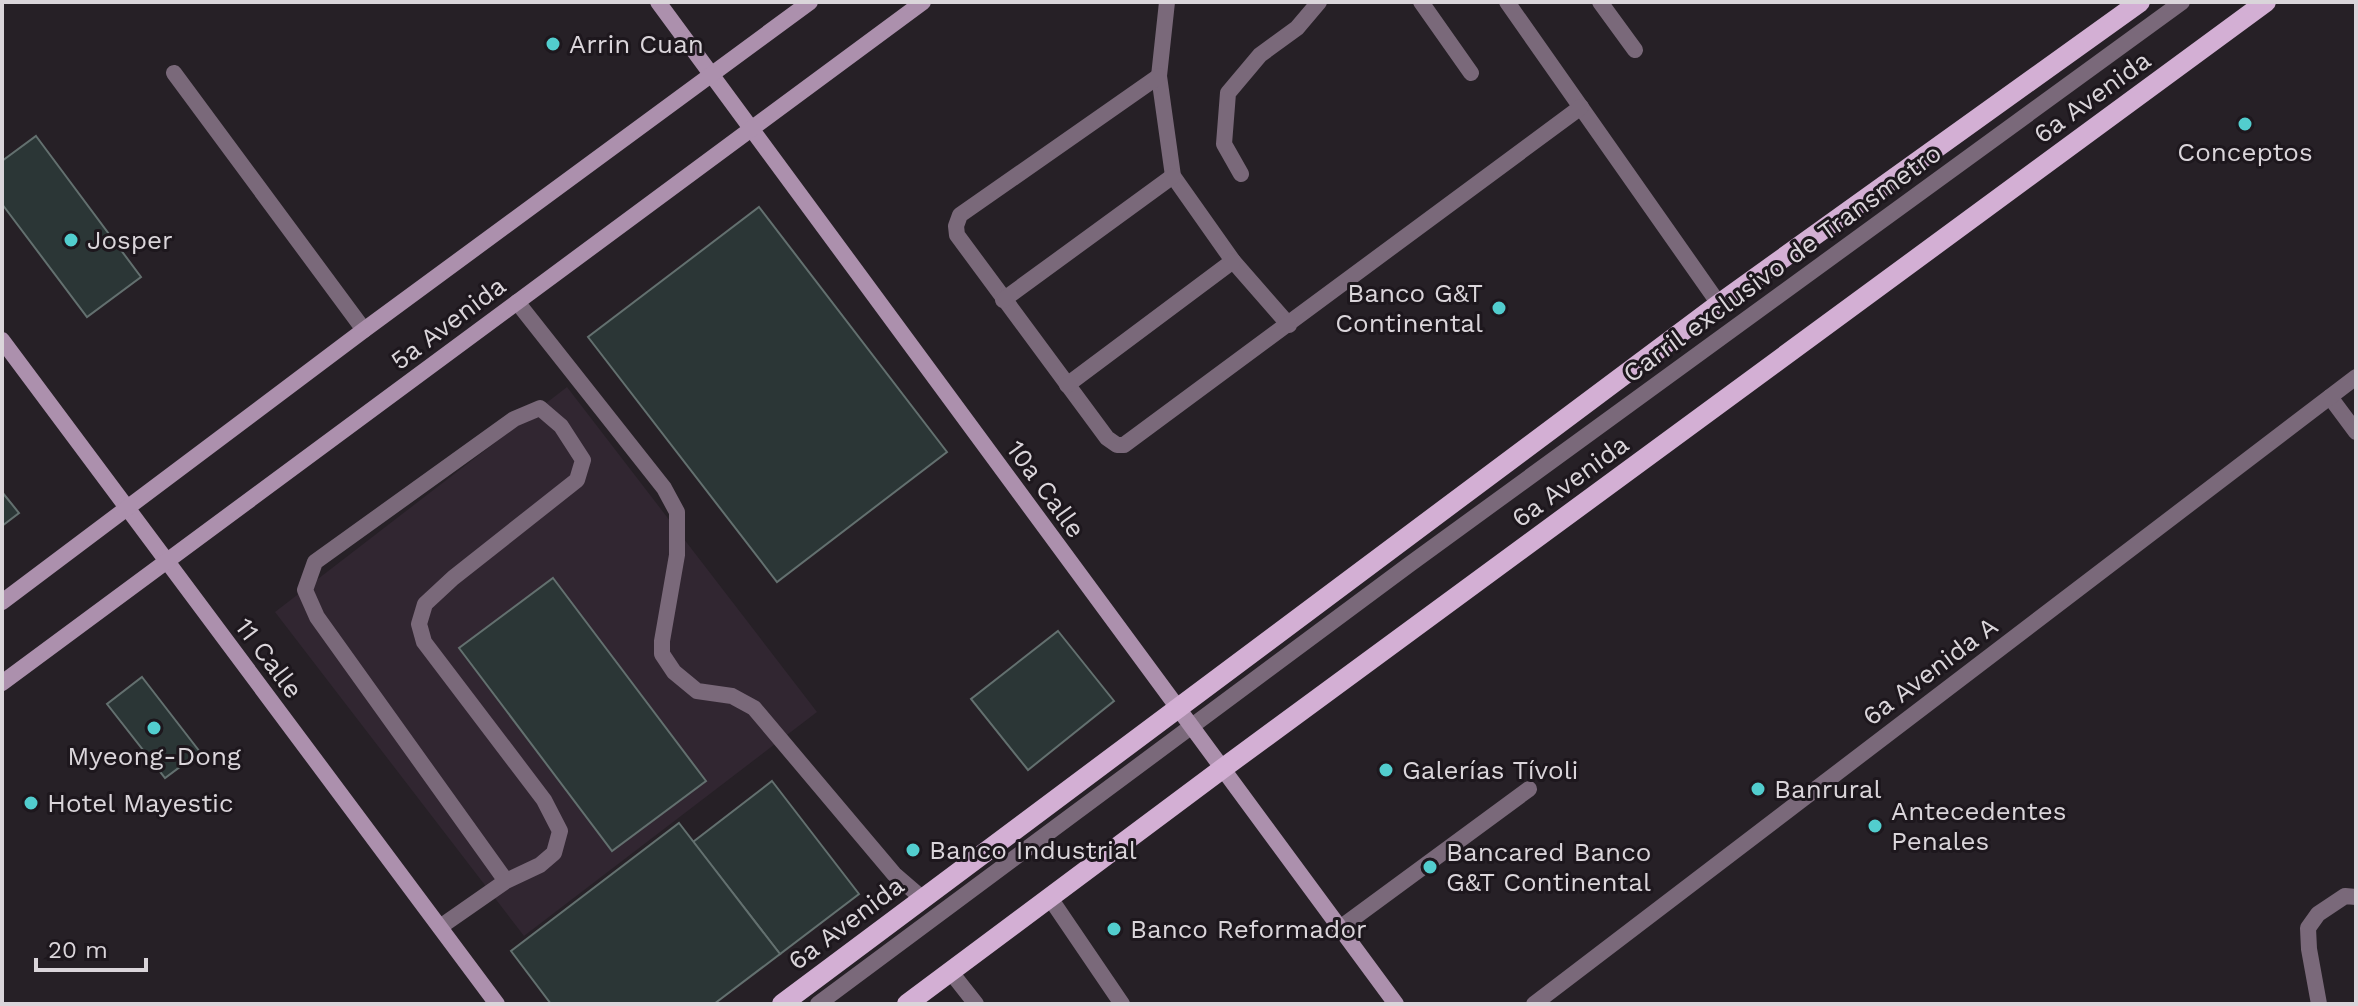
<svg xmlns="http://www.w3.org/2000/svg" width="2358" height="1006" viewBox="0 0 2358 1006" font-family="'Work Sans',sans-serif">
	<style>
		.built { fill: #312631 }
		.building { fill: #2b3636; stroke: #63706f; stroke-width: 2 }
		.lines { fill: none; stroke-linecap: round; stroke-linejoin: round }
		.lane { stroke: #7a697a; stroke-width: 16 }
		.street { stroke: #7a697a; stroke-width: 16 }
		.secondary { stroke: #ac90ad; stroke-width: 16 }
		.primary { stroke: #d3afd4; stroke-width: 20 }
		.poi-dot { fill: #52cdce; stroke: #1d171d; stroke-width: 3 }
		.labels { text-anchor: middle; dominant-baseline: central; stroke-width: 6; stroke-linejoin: round; paint-order: stroke }
		.poi-label { font-size: 26px; fill: #dad5da; stroke: #1d171d; text-anchor: start }
		.street-label { font-size: 26px; fill: #dad5da; stroke: #1d171d }
	</style>
	<rect width="100%" height="100%" fill="#262026"/>
	<path class="built" d="M567 387 817 712 524 936 275 612Z"/>
	<g class="building">
		<path d="M36 136 141 277 87 317 2 204V161Z"/>
		<path d="M759 207 947 452 777 582 588 337Z"/>
		<path d="M2 492 19 513 2 526Z"/>
		<path d="M553 578 706 781 612 851 459 648Z"/>
		<path d="M1058 631 1114 701 1028 770 971 699Z"/>
		<path d="M142 677 200 752 165 778 107 704Z"/>
		<path d="M772 781 859 894 780 954 693 842Z"/>
		<path d="M679 823 780 954 714 1004H551L511 951Z"/>
	</g>
	<g class="lines">
		<g class="lane">
			<path d="M1167 2 1159 76 1173 176 1233 261 1289 325"/>
			<path d="M1421 2 1471 73"/>
			<path d="M1507 2 1719 304"/>
			<path d="M1600 2 1635 50"/>
			<path d="M174 73 364 330"/>
			<path d="M1159 76 960 215 956 226 957 235 1107 438 1117 445H1124L1581 107"/>
			<path d="M1241 174 1224 144 1228 93 1260 55 1297 28 1319 2"/>
			<path d="M1003 300 1173 176"/>
			<path d="M517 302 664 488 677 512V555L662 641V654L674 672 697 691 732 696 754 708 894 874 923 899"/>
			<path d="M1067 385 1233 261"/>
			<path d="M2330 397 2356 432"/>
			<path d="M1050 898 1122 1004"/>
			<path d="M440 927 506 881 540 865 554 853 560 831 544 800 424 642 419 624 425 604 453 578 577 480 583 460 561 426 540 408 514 419 315 562 305 590 317 617 506 881"/>
			<path d="M1340 928 1529 789"/>
			<path d="M950 971 976 1004"/>
			<path d="M818 1004 1410 564 2182 2"/>
			<path d="M2319 1004 2309 949 2308 928 2318 914 2345 896 2356 897"/>
		</g>
		<path class="street" d="M1534 1004 2356 377"/>
		<g class="secondary">
			<path d="M658 2 1396 1004"/>
			<path d="M2 340 497 1004"/>
			<path d="M2 602 364 330 810 2"/>
			<path d="M2 683 923 2"/>
		</g>
		<g class="primary">
			<path d="M782 1004 1719 304 2140 2"/>
			<path d="M907 1004 1222 769 2266 2"/>
		</g>
	</g>
	<g class="poi-dot">
		<circle cx="553" cy="44" r="8"/>
		<circle cx="2245" cy="124" r="8"/>
		<circle cx="71" cy="240" r="8"/>
		<circle cx="1499" cy="308" r="8"/>
		<circle cx="154" cy="728" r="8"/>
		<circle cx="1386" cy="770" r="8"/>
		<circle cx="1758" cy="789" r="8"/>
		<circle cx="31" cy="803" r="8"/>
		<circle cx="1875" cy="826" r="8"/>
		<circle cx="913" cy="850" r="8"/>
		<circle cx="1430" cy="867" r="8"/>
		<circle cx="1114" cy="929" r="8"/>
	</g>
	<g class="labels">
		<g class="poi-label">
			<text x="569" y="44">Arrin Cuan</text>
			<text x="2245" y="152" text-anchor="middle">Conceptos</text>
			<text x="87" y="240">Josper</text>
			<text x="1483" y="293" text-anchor="end">Banco G&amp;T<tspan x="1483" dy="30">Continental</tspan></text>
			<text x="154" y="756" text-anchor="middle">Myeong-Dong</text>
			<text x="1402" y="770">Galerías Tívoli</text>
			<text x="1774" y="789">Banrural</text>
			<text x="47" y="803">Hotel Mayestic</text>
			<text x="1891" y="811">Antecedentes<tspan x="1891" dy="30">Penales</tspan></text>
			<text x="929" y="850">Banco Industrial</text>
			<text x="1446" y="852">Bancared Banco<tspan x="1446" dy="30">G&amp;T Continental</tspan></text>
			<text x="1130" y="929">Banco Reformador</text>
		</g>
		<g class="street-label">
			<text transform="translate(2092 97) rotate(-36)">6a Avenida</text>
			<text transform="translate(1782 263) rotate(-36)">Carril exclusivo de Transmetro</text>
			<text transform="translate(448 323) rotate(-37)">5a Avenida</text>
			<text transform="translate(1570 481) rotate(-36)">6a Avenida</text>
			<text transform="translate(1046 489) rotate(54)">10a Calle</text>
			<text transform="translate(269 658) rotate(53)">11 Calle</text>
			<text transform="translate(1930 671) rotate(-37)">6a Avenida A</text>
			<text transform="translate(846 923) rotate(-37)">6a Avenida</text>
		</g>
	</g>
	<rect width="2358" height="1006" fill="none" stroke="#dad5da" stroke-width="8"/>
	<path d="M36 958v12h110v-12" fill="none" stroke="#dad5da" stroke-width="4"/>
	<text x="48" y="958" font-size="24" fill="#dad5da" stroke="#1d171d" stroke-width="6" paint-order="stroke">20 m</text>
</svg>
